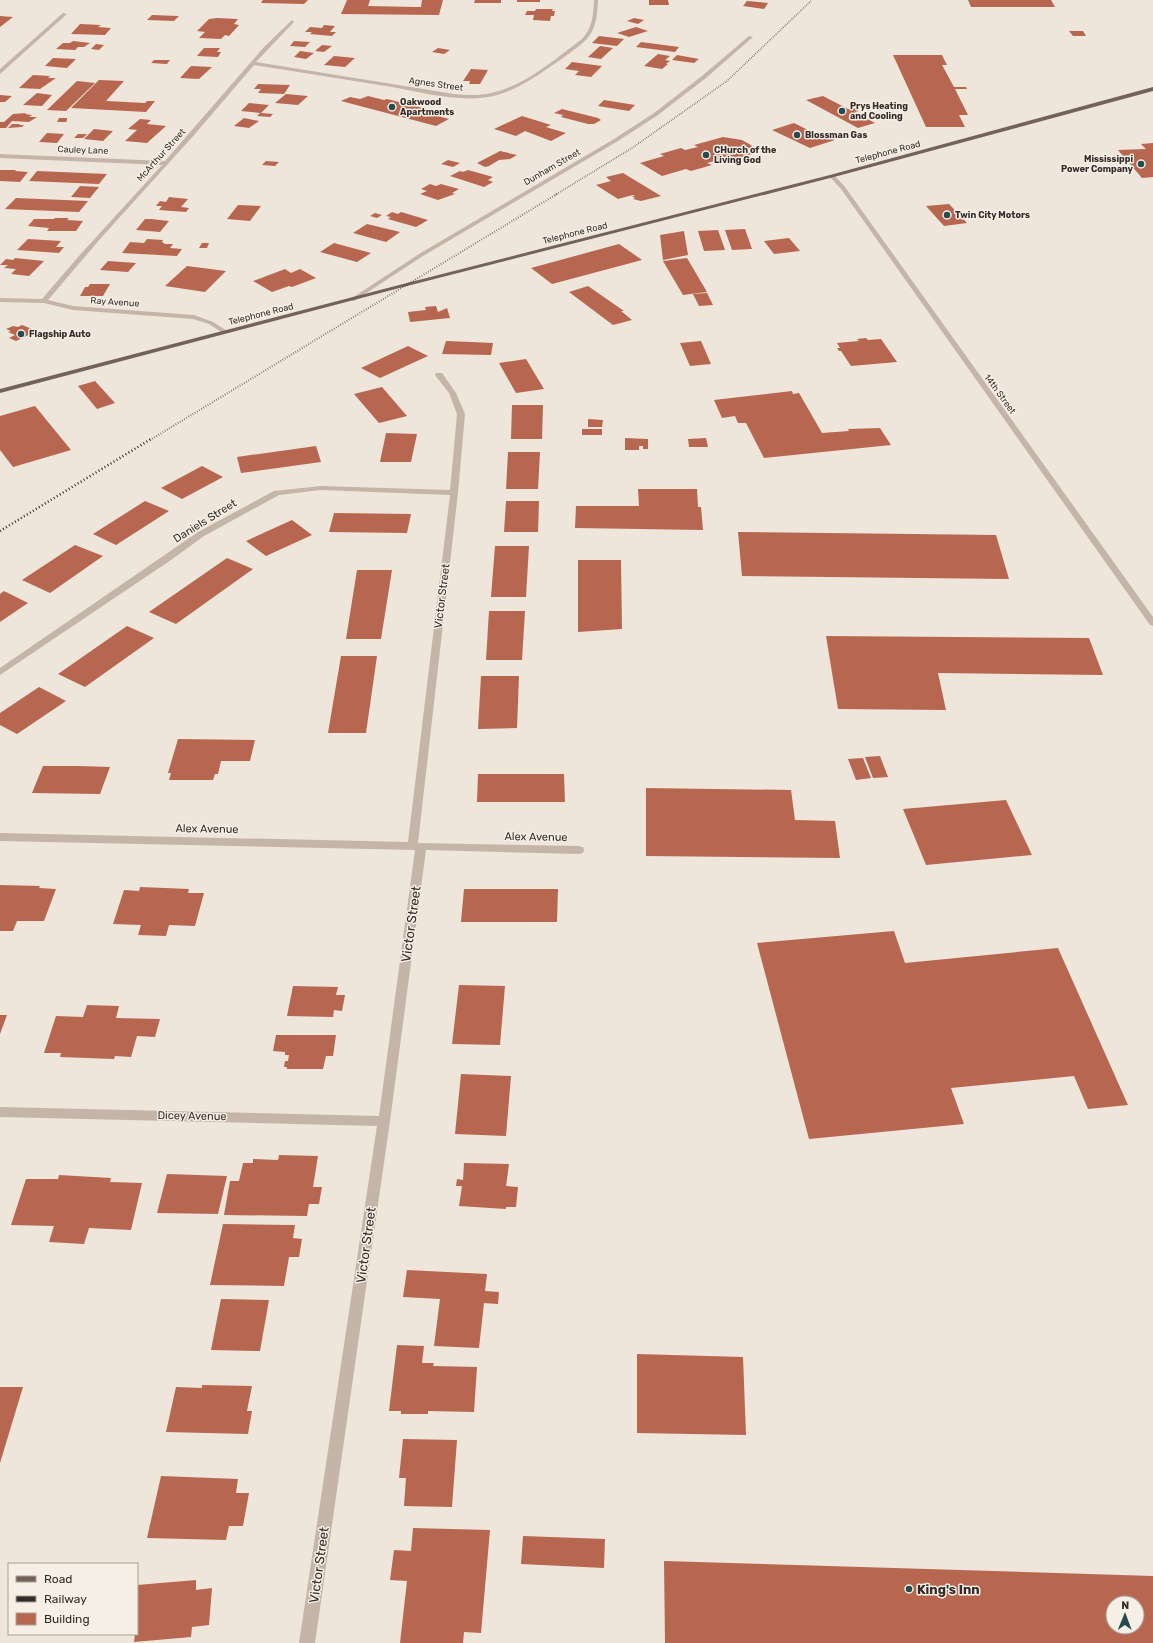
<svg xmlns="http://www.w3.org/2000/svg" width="1153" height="1643" viewBox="0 0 1153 1643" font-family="Rubik,sans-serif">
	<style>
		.building { fill: #b76750; fill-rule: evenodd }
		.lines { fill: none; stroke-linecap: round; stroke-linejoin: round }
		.minor { fill: #c5b5a8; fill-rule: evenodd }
		.tertiary { fill: #c5b5a8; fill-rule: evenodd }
		.primary { fill: #73625a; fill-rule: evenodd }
		.rail-far2 { stroke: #322b27; stroke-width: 1.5; stroke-dasharray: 0.5 1.5; stroke-linecap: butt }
		.rail-far1 { stroke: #322b27; stroke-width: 2; stroke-dasharray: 0.5 2; stroke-linecap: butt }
		.rail { stroke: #322b27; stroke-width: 2.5; stroke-dasharray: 1 2.5; stroke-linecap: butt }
		.poi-dot { fill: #224c4f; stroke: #f6efe6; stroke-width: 1.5 }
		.labels { text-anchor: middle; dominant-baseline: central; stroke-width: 3; stroke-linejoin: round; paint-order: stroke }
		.far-street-label { font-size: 9px; fill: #322b27; stroke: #f6efe6 }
		.far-poi-label { font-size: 9px; font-weight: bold; fill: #322b27; stroke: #f6efe6; text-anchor: start }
		.street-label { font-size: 11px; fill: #322b27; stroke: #f6efe6 }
		.near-street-label { font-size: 13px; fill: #322b27; stroke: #f6efe6 }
		.near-poi-label { font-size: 13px; font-weight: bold; fill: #322b27; stroke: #f6efe6; text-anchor: start }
	</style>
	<rect width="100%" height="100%" fill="#eee5db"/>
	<g class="building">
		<path d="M263 0H308L304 4 261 3Z"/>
		<path d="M347 0H370L368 6 416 7H421L422 0H443L439 15 341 14Z"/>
		<path d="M475 0H501V3H474Z"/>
		<rect x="517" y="0" width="23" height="2"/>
		<path d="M649 0H668L669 5H649Z"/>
		<path d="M968 0H1051L1055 7H971Z"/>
		<path d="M747 1 768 3 764 9 743 6Z"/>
		<path d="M536 9H553L552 11H555L554 16H551L550 21 533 20 534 15H525L527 11H535Z"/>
		<path d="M152 15 179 16 174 21 147 20Z"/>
		<path d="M0 16 13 17 0 27Z"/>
		<path d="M217 18 238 19 234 24 239 25 229 36 225 35 221 39 199 38 205 32 197 31 209 19Z"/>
		<path d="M634 18 644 20 638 24 627 21Z"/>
		<path d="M80 24 101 25 98 27 111 28 105 35 71 34Z"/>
		<path d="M324 25 335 26 330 32H336L332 36 310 34 312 32H305L310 27 322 28Z"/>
		<path d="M636 27 648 31 629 37 617 33Z"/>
		<path d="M1069 31H1083L1086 36H1073Z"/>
		<path d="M599 36 624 39 617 46 592 43Z"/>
		<path d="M73 41 90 43 84 47H78L75 50 56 49 63 43H70Z"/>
		<path d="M294 41 310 42 305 47 290 46Z"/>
		<path d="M641 42 679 47 675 52 636 47Z"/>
		<path d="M96 44 104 45 99 50 91 49Z"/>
		<path d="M322 45 332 46 324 52 315 51Z"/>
		<path d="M600 46 613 48 601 59 588 57Z"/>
		<path d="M204 48H220L217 52H221L218 57 197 56Z"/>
		<path d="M438 48 450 50 444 54 432 52Z"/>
		<path d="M300 51 314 53 306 59 294 57Z"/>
		<path d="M658 54 670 56 665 60 670 61 666 64H668L662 69 644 66Z"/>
		<path d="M677 55 699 59 694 63 672 60Z"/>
		<path d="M893 55H942L947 65H942L954 87H966L967 89H955L968 115H959L965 127H926Z"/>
		<path d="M334 56 355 58 345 67 324 65Z"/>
		<path d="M53 58 76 59 67 68 45 66Z"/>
		<path d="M154 60H170L167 64 151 63Z"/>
		<path d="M572 62 602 66 591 77 575 75 579 71 565 69Z"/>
		<path d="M191 66 212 67 199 79 180 78Z"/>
		<path d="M471 69 488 70 480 84H469L470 81H463Z"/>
		<path d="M33 75 50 76 48 78H56L40 89 19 88Z"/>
		<path d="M99 80 124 81 106 101 145 103 147 101H155L146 112 71 108Z"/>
		<path d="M77 81 95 83 66 111 47 110Z"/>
		<path d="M258 84 290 85 284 94 258 93 261 89H254Z"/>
		<path d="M37 93 52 95 42 106 23 105Z"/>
		<path d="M286 94 308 96 298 105 275 103Z"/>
		<path d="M0 95 12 96 5 102H0Z"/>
		<path d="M368 96 384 100 387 99 443 113 438 116 449 119 436 126 341 101 350 97 360 99Z"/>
		<path d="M823 96 848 109 854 108 859 111 854 112 875 123 858 128 806 100Z"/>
		<path d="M604 100 635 105 629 111 598 106Z"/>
		<path d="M249 103 269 105 261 113 273 114 270 117 257 116 260 113 241 111Z"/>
		<path d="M562 109 598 118 601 120 594 124H588L561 117 563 115 554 113Z"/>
		<path d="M26 113 25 114 32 115 29 117H37L29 122 12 121 6 128H0V122H4L13 114Z"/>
		<path d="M522 116 551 125 546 127 566 133 551 141 525 131 516 136 494 129Z"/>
		<path d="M59 118H67V120L66 122H57Z"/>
		<path d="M244 118 259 121 249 128 234 126Z"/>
		<path d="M140 119 151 120 147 124 166 126 147 143 125 141 137 130 128 129Z"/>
		<path d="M794 123 812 132 809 133 820 138 827 136 835 140 810 148 772 130Z"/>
		<path d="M12 124H20L19 125H24L22 127 8 128Z"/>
		<path d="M94 129 113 131 103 141 84 139Z"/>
		<path d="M47 133 64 134 57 143 39 142Z"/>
		<path d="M78 134H87L83 138H74Z"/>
		<path d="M723 137 742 140 751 145 755 153 726 162 721 159 707 163 712 165 691 171 686 169 662 176 640 163 664 156 660 154 681 148 685 150 698 147 694 145Z"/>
		<path d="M1153 143V177L1142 178 1118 150 1146 149 1141 144Z"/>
		<path d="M500 151 517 155 510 159 499 160 489 166 485 167 477 163Z"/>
		<path d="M448 160 460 163 453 167 441 164Z"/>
		<path d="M266 161 279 162 275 166 262 165Z"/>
		<path d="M0 170H16L15 171 28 172 20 182 0 181Z"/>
		<path d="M468 170 493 177 488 180 493 182 484 187 450 176 460 171 463 172Z"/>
		<path d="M37 171 107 174 99 184 29 181Z"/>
		<path d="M623 173 661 196 641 201 633 199 635 198 632 196H635L633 195 618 199 596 185 611 181 606 177Z"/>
		<path d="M430 184 436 186 441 184 459 189 452 193 455 194 438 200 420 194 427 191 421 189Z"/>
		<path d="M80 186 99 187 90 198 71 197Z"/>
		<path d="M169 197 188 199 181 207 189 208 186 212 159 210 162 206H156L160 201 166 202Z"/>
		<path d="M16 198 88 201 79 212 5 209Z"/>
		<path d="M949 204 967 223 944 226 926 206Z"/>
		<path d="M238 205 261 206 250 221 227 219Z"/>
		<path d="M392 212 398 214 401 212 428 220 416 227 388 219 391 217 386 216Z"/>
		<path d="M375 213 382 215 377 218 370 216Z"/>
		<path d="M55 218H69L67 220 83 221 76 231H47L49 228 28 226 34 219H54Z"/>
		<path d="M145 219H151L169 221 160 232 136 230Z"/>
		<path d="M367 224 400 232 386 242 353 233Z"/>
		<path d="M745 229 752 249 732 250 725 230Z"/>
		<path d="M718 230 725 250 704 251 698 231Z"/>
		<path d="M684 231 688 255 663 260 660 235Z"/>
		<path d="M789 238 800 251 774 254 764 241Z"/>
		<path d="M28 239 61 241 56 247H64L59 253 17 250Z"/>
		<path d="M147 239 163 240 162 242 165 244H173L170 248 182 249 177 256 122 253 130 242 144 243Z"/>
		<path d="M202 243H209L207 248H199Z"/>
		<path d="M334 243 371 253 357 262 320 252Z"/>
		<path d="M619 244 642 260 552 284 531 268Z"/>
		<path d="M15 258 44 261 29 276 11 274 16 269 4 268 8 265H0L6 259 13 260Z"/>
		<path d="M687 258 707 292 683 295 663 261Z"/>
		<path d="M108 261 136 263 128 272 100 270Z"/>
		<path d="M187 266 226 271 205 292 165 286Z"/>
		<path d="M285 269 291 273 300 269 316 278 292 287 289 286 272 292 253 281Z"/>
		<path d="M90 284H110L103 296H80L85 287H88Z"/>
		<path d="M588 286 624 311H621L632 320 613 325 569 292Z"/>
		<path d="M707 293 713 305 699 306 693 294Z"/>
		<path d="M436 306 438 312 447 308 450 318 410 322 408 312 426 310 425 307Z"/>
		<path d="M22 325 37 331 16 341 9 338 15 335 8 332 11 331 6 329 13 326 18 327Z"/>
		<path d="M866 338 868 340 881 339 897 362 851 366 841 351H839L837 348H840L837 343 859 341 857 339Z"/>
		<path d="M446 341 471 342 493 343 491 355 442 354Z"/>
		<path d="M701 341 711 364 690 366 680 343Z"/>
		<path d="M408 346 428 356 380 378 361 368Z"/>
		<path d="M526 359 544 389 516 393 499 363Z"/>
		<path d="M95 381 115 403 97 409 78 386Z"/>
		<path d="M382 387 394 401 407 416 379 423 354 394Z"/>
		<path d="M792 391 793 394 799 393 822 433 849 431 848 429 880 428 891 445 764 458 746 423H738L735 416 722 418 714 400Z"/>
		<path d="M512 405H543L542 439H511Z"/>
		<path d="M35 406 71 450 13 467 0 450V416Z"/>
		<path d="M588 419 603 420 602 427H588Z"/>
		<rect x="582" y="429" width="20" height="6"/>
		<path d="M386 433 417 434 411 462H380Z"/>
		<path d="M625 438 648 439V449H643V446H639V450H625Z"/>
		<path d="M706 438 708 447H689L688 439Z"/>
		<path d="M316 446 321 462 241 473 237 457Z"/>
		<path d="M508 452H540L538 489H506Z"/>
		<path d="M202 466 223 477 182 499 161 488Z"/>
		<path d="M638 489H697L698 507H701L703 530 575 528 576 506H639Z"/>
		<path d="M145 501 169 511 116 545 93 534Z"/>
		<path d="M506 501H539L538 532H504Z"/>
		<path d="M334 513 411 514 407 533 329 532Z"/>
		<path d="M292 520 312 535 266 556 246 541Z"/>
		<path d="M738 532 996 535 1009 579 742 576Z"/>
		<path d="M75 545 103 556 50 593 22 580Z"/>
		<path d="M495 546H529L526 597H491Z"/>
		<path d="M227 558 253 569 176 624 149 612Z"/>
		<path d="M578 560H621L622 629 578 632Z"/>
		<path d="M357 570H392L381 639H346Z"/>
		<path d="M4 591 28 603 0 622V594Z"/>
		<path d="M489 611H525L522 660H486Z"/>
		<path d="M127 626 154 638 85 687 58 674Z"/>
		<path d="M826 636 1089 638 1103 675 938 673 946 710 838 709Z"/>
		<path d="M341 656H377L366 733H328Z"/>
		<path d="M481 676H519L517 728 478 729Z"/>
		<path d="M39 687 66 701 17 734 0 725V713Z"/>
		<path d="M178 739 255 740 250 761H221L218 774H215L213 780H169L171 773H168Z"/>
		<path d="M880 756 888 777 873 778 865 757Z"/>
		<path d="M863 758 871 778 856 780 848 759Z"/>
		<path d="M43 766H79L110 767 100 794 32 793Z"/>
		<path d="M478 774H564L565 802H477Z"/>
		<path d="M646 788 791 790 795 820 835 821 840 858 646 856Z"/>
		<path d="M1006 800 1032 855 926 865 903 809Z"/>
		<path d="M0 885 40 886 39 888 56 889 44 921H17L13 931H0Z"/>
		<path d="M140 887 189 889 188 893H204L195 926 169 925 166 936 138 935 141 925 113 924 124 890 139 891Z"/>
		<path d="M464 889H558L557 922H461Z"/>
		<path d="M894 931 905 963 1058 948 1128 1105 1088 1109 1074 1076 951 1088 964 1124 809 1139 757 943Z"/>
		<path d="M459 985 505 986 500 1045 452 1044Z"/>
		<path d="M293 986 338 987 336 995H345L342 1011 334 1010 333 1017 287 1016Z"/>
		<path d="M87 1005 119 1006 116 1018 160 1019 155 1037 137 1036 131 1057 115 1056 114 1059 60 1057 61 1053H44L56 1016 83 1017Z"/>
		<path d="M0 1015H7L0 1034Z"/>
		<path d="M276 1035H336L333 1056H326L323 1069H287V1067H284L285 1061H288L289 1055H285V1052L273 1051Z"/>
		<path d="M461 1074 511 1076 506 1136 455 1134Z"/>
		<path d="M279 1155 318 1156 313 1187H322L319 1204H309L307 1216 224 1215 230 1181H239L243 1163H253V1159L278 1160Z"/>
		<path d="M464 1163 509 1164 506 1186 518 1187 516 1207H506V1209L459 1206 462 1186H456L457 1179 463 1180Z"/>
		<path d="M167 1174 227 1176 218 1214 157 1213Z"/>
		<path d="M59 1175 111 1178 110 1182 142 1183 131 1230 89 1228 84 1244 49 1242 54 1226 11 1225 26 1179H58Z"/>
		<path d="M223 1224 295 1225 293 1238 302 1239 299 1257H289L284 1286 210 1285Z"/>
		<path d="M407 1270 487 1274 485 1291 499 1292 498 1304 484 1303 479 1348 434 1346 440 1299 403 1297Z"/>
		<path d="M221 1299 269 1300 260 1351 211 1350Z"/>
		<path d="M397 1345 424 1346 422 1363H434L433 1366 477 1367 474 1412 428 1411V1414H401V1411H389Z"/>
		<path d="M637 1354 743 1357 746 1435 637 1433Z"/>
		<path d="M202 1385 252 1386 247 1411H252L248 1434 166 1432 176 1387 202 1388Z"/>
		<path d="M0 1387H23L0 1463Z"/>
		<path d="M403 1439 457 1440 452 1507 404 1506 406 1478H399Z"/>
		<path d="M161 1476 238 1479 236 1493H249L243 1526H229L226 1540 147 1538Z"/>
		<path d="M413 1528 490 1530 481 1633 464 1632 463 1643H400L407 1581 390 1580 394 1550 411 1551Z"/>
		<path d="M523 1536 605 1539 604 1568 521 1564Z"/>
		<path d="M664 1561 1153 1576V1643H665ZM1113 1603H1137V1627H1113Z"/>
		<path d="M196 1580V1590L212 1588 209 1625 192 1627 191 1637 134 1642 135 1634H137V1585Z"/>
	</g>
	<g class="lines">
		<g class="minor">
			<path d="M594 0H598C597 36 588 40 560 60 540 74 518 90 494 96 461 103 425 93 392 87 346 80 300 72 254 65L195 134 101 238 48 300 73 306 194 315 213 322 227 331V333H223L209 324 193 319 73 310 44 303 0 302V298L42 299 78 257 162 165 0 158V154L165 161 264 47 292 20 294 22 256 62 454 94C466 95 479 96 491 93 525 86 555 59 582 39 593 27 593 15 594 0Z"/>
			<path d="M63 13 67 14 0 74V69Z"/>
			<path d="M749 36 753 37 706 78 658 115 618 141 423 256 354 301 349 300 419 254 614 139 654 113 702 76Z"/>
			<path d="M436 373H442L456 393 465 414 458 493 418 843 579 846 583 847 584 850 583 853 579 854 426 850 390 1121 315 1643H299L377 1126 0 1117V1107L379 1116 415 850 0 841V833L408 842 450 495 321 490 279 495 204 536 171 560 0 675V668L198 532 274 491 321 486 450 490 457 414 449 393 435 375Z"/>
		</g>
		<path class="tertiary" d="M830 175H834L845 187 1153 617V626L1150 625 841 189 830 177Z"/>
		<path class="primary" d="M1153 87V91L834 177 407 286 0 393V389L403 284 830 175Z"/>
		<path class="rail-far2" d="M555 195 632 148 727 81 812 0"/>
		<path class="rail-far1" d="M150 440 557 194"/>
		<path class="rail" d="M0 531 151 439"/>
	</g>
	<g class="poi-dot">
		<circle cx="392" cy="107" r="4"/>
		<circle cx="842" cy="111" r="4"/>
		<circle cx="797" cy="135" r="4"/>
		<circle cx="706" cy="155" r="4"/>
		<circle cx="1141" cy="164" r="4"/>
		<circle cx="947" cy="215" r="4"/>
		<circle cx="21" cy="334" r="4"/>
		<circle cx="909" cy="1589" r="4"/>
	</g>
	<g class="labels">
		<g class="far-street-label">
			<text transform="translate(436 84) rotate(8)">Agnes Street</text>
			<text transform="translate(83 150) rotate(2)">Cauley Lane</text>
			<text transform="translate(888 152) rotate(-15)">Telephone Road</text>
			<text transform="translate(161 155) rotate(-48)">McArthur Street</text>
			<text transform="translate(552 167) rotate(-30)">Dunham Street</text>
			<text transform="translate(575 233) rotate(-14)">Telephone Road</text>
			<text transform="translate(115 302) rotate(4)">Ray Avenue</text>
			<text transform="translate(261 314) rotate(-14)">Telephone Road</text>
			<text transform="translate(1000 394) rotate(54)">14th Street</text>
		</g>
		<g class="far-poi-label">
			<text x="400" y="102">Oakwood<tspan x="400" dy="10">Apartments</tspan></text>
			<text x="850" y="106">Prys Heating<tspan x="850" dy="10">and Cooling</tspan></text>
			<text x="805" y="135">Blossman Gas</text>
			<text x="714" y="150">CHurch of the<tspan x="714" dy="10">Living God</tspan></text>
			<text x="1133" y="159" text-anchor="end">Mississippi<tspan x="1133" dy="10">Power Company</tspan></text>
			<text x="955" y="215">Twin City Motors</text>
			<text x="29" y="334">Flagship Auto</text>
		</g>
		<g class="street-label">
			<text transform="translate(205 521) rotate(-32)">Daniels Street</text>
			<text transform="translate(442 596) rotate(-83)">Victor Street</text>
			<text transform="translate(207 829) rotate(1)">Alex Avenue</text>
			<text transform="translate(536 837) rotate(1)">Alex Avenue</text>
			<text transform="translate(192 1116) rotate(1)">Dicey Avenue</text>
		</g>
		<g class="near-street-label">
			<text transform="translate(411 924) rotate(-82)">Victor Street</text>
			<text transform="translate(366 1245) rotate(-82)">Victor Street</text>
			<text transform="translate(319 1565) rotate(-82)">Victor Street</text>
		</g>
		<g class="near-poi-label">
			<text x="917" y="1589">King's Inn</text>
		</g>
	</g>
	<rect x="8" y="1563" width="130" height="72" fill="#f6efe6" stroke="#a8a19a"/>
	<rect x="16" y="1576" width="20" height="6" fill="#73625a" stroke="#a8a19a"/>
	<text x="44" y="1583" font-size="12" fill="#322b27">Road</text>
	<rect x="16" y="1596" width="20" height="6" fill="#322b27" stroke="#a8a19a"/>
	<text x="44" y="1603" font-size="12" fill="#322b27">Railway</text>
	<rect x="16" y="1613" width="20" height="12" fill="#b76750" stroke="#a8a19a"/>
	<text x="44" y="1623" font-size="12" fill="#322b27">Building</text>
	<g transform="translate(1125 1615) rotate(1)"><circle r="19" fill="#f6efe6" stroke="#a8a19a"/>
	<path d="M0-3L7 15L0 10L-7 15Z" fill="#224c4f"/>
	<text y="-6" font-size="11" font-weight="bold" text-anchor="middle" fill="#322b27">N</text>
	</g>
</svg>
